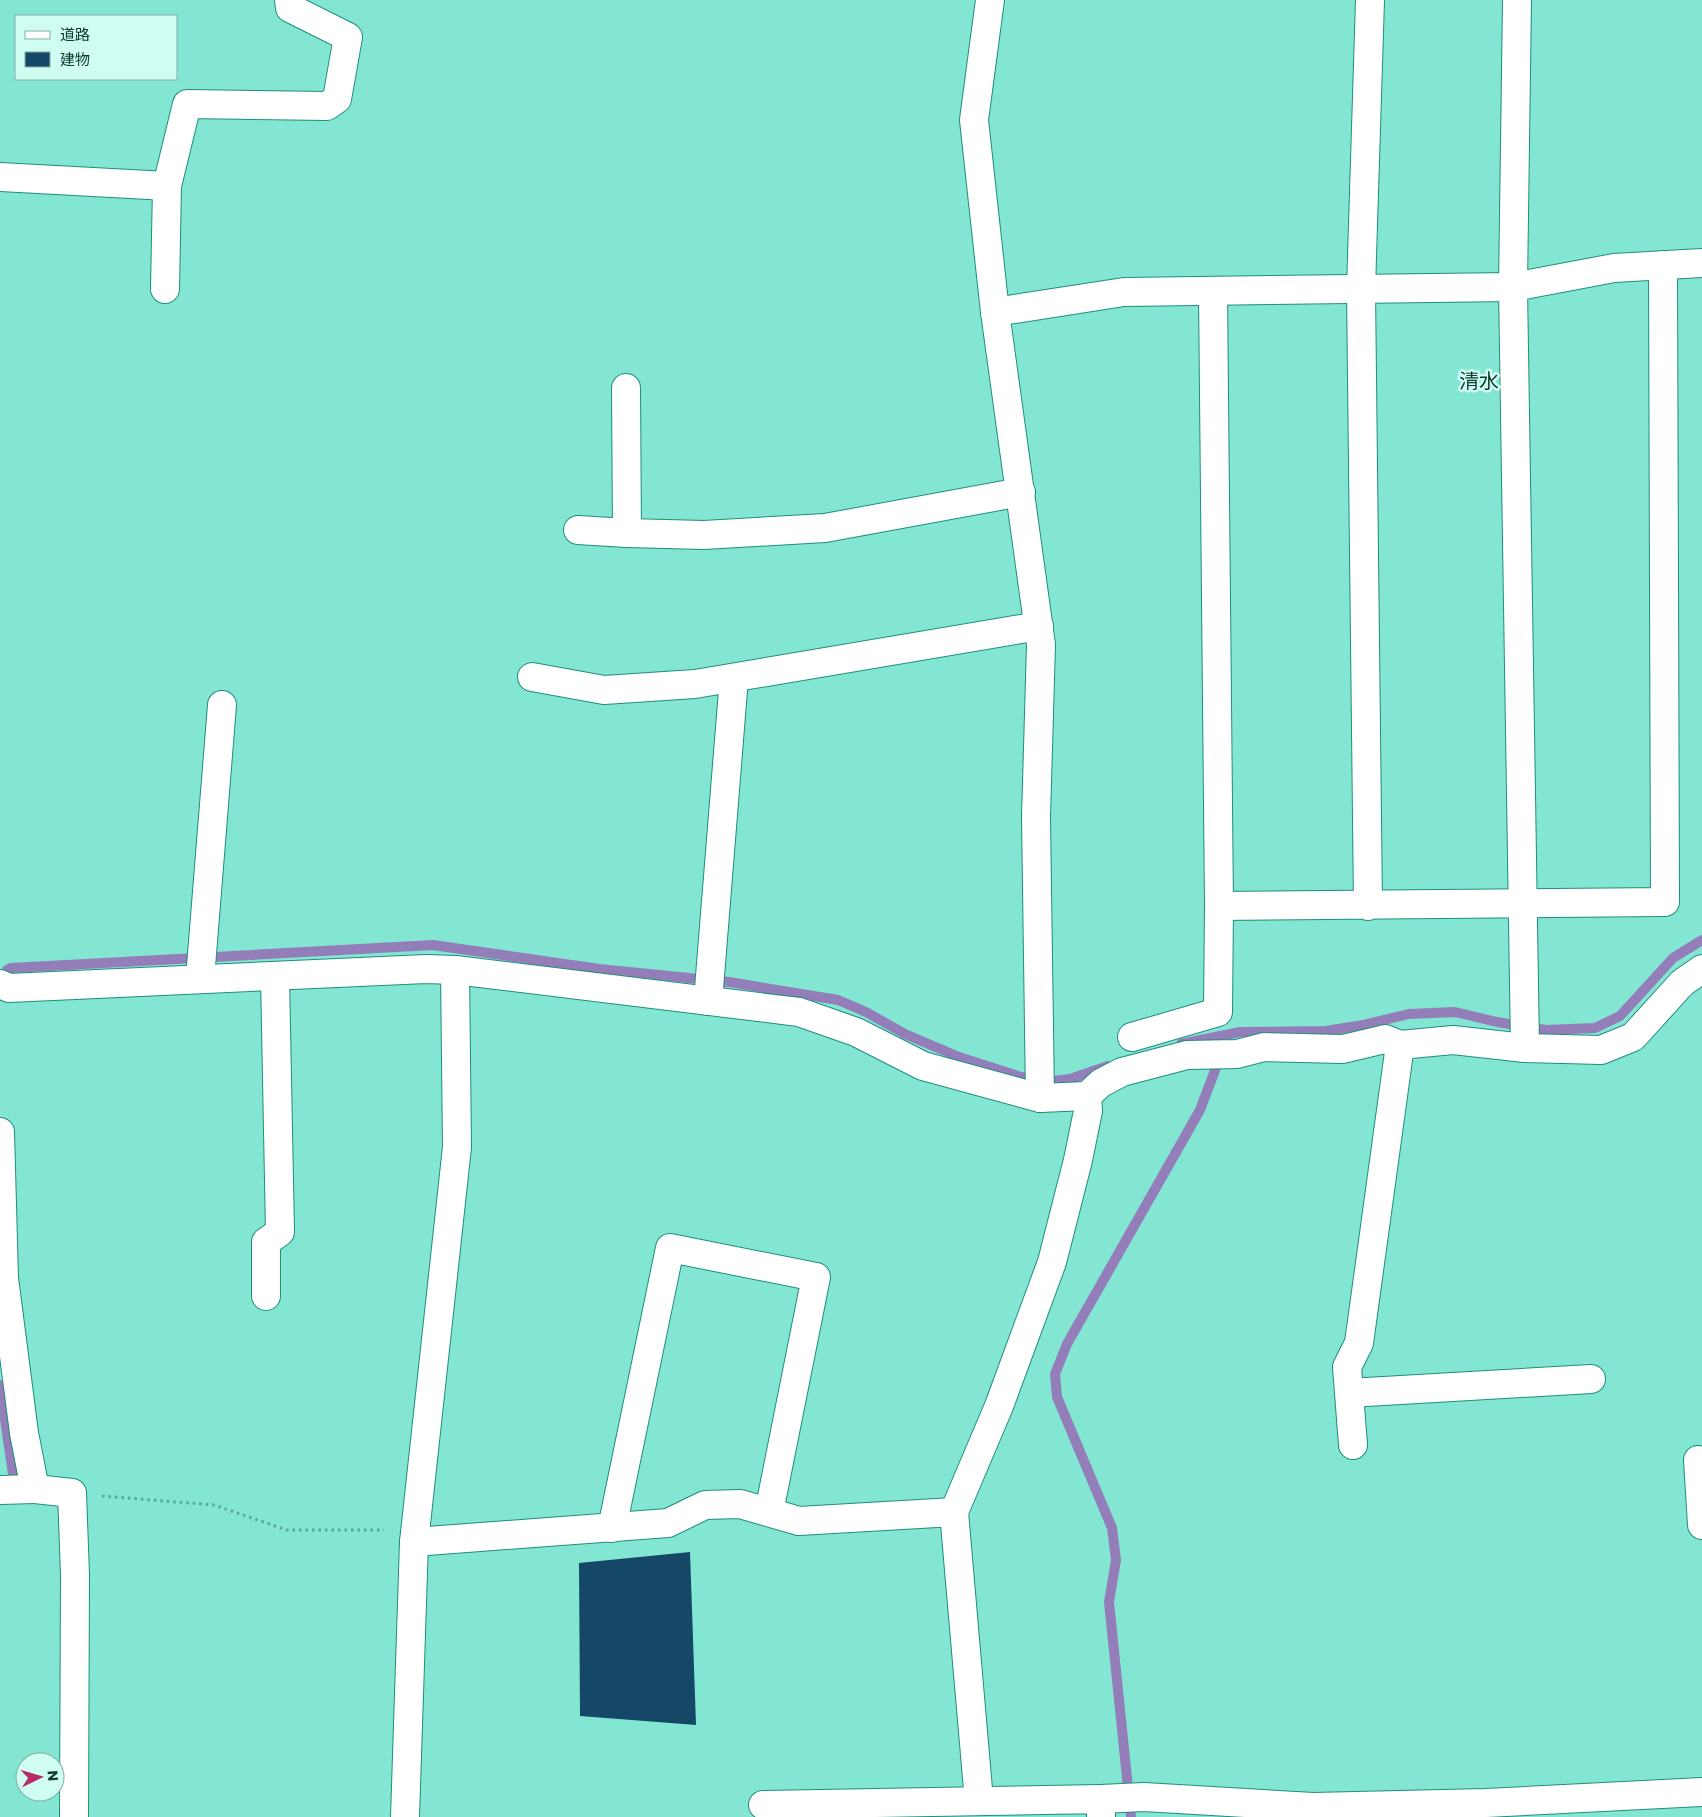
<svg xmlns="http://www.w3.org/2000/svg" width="1702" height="1817" viewBox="0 0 1702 1817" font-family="Poppins,'Noto Sans JP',sans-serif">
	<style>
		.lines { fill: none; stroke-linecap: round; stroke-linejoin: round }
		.stream { stroke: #937eba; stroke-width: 10 }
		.building { fill: #154866 }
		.minor-casing { stroke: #1f8e7d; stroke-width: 30 }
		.path { stroke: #59a899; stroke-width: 3; stroke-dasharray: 2.5 4; stroke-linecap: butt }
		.minor { stroke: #fff; stroke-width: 28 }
		.labels { text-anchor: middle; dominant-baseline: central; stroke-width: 5; stroke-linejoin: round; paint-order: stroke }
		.quarter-label { font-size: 20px; fill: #0d3932; stroke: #cffdf2 }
	</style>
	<rect width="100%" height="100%" fill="#83e6d3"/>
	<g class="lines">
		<g class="stream">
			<path d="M7 970 11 968 433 945 599 969 729 982 838 1000 866 1012 905 1034 959 1057 1021 1077 1054 1081 1070 1079 1108 1066"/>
			<path d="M1181 1044 1240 1032 1326 1031 1363 1025 1409 1014 1455 1012 1497 1022 1546 1030 1595 1028 1620 1016 1673 958 1702 940"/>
			<path d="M0 1385 15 1488"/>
			<path d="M1131 1817 1109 1602 1116 1560 1112 1528 1057 1397 1055 1374 1067 1344 1200 1110 1220 1057"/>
		</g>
	</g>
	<path class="building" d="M690 1552 696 1725 580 1716 579 1563Z"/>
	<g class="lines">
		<defs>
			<g id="minor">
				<path d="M1517 0 1513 287 1525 1048"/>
				<path d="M0 177 167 186"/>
				<path d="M165 289 167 186 187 104 327 106 337 99 348 37 290 8 289 0"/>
				<path d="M995 312 1124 292 1513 287 1614 268 1702 263"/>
				<path d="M626 388 627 533"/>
				<path d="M578 530 627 533 704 535 825 528 1021 492"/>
				<path d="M532 677 604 690 695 684 1039 626"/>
				<path d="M1219 906 1665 902 1663 265"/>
				<path d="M1368 906 1361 289 1370 0"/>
				<path d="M200 979 222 705"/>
				<path d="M0 984 9 988 426 969 455 970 799 1012 856 1032 923 1066 1040 1098 1036 817 1041 645 995 312 974 120 990 0"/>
				<path d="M708 1001 734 678"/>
				<path d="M1132 1037 1218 1012 1219 906 1213 291"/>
				<path d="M1040 1098 1087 1096 1101 1083 1122 1072 1187 1055 1237 1054 1264 1047 1343 1049 1385 1039 1400 1045"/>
				<path d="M0 1132 4 1278 24 1433 35 1489 72 1493 75 1575 74 1817"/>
				<path d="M266 1296V1242L280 1232 275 976"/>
				<path d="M1349 1393 1591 1379"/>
				<path d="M1353 1445 1347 1367 1359 1343 1400 1045 1453 1040 1525 1048 1601 1050 1633 1037 1682 983 1702 969"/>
				<path d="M1698 1460 1702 1525"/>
				<path d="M0 1490 35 1489"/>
				<path d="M954 1512 999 1406 1052 1262 1078 1160 1088 1111 1087 1096"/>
				<path d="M612 1528 670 1248 816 1277 769 1512"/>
				<path d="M414 1542 668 1523 705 1505 740 1504 799 1521 954 1512 979 1801"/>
				<path d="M1101 1799 1144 1797 1313 1807 1486 1803 1702 1792"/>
				<path d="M763 1805 1101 1799V1817"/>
				<path d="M405 1817 414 1542 457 1147 455 970"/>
			</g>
		</defs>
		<use href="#minor" class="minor-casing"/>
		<path class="path" d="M102 1496 214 1505 287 1530H384"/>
		<use href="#minor" class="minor"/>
	</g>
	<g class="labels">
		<g class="quarter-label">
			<text x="1479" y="381">清水</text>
		</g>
	</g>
	<rect x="15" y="15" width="162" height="65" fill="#cffdf2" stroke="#81afa5"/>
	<rect x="25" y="31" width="25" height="8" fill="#ffffff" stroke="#81afa5"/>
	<text x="60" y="40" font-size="15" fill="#0d3932">道路</text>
	<rect x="25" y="52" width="25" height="15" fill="#154866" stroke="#81afa5"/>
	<text x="60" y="65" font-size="15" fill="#0d3932">建物</text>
	<g transform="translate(40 1777) rotate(85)"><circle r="24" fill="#cffdf2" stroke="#81afa5"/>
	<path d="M0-4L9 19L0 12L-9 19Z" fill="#b72c68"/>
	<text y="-8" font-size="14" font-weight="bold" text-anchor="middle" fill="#0d3932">N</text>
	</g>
</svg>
